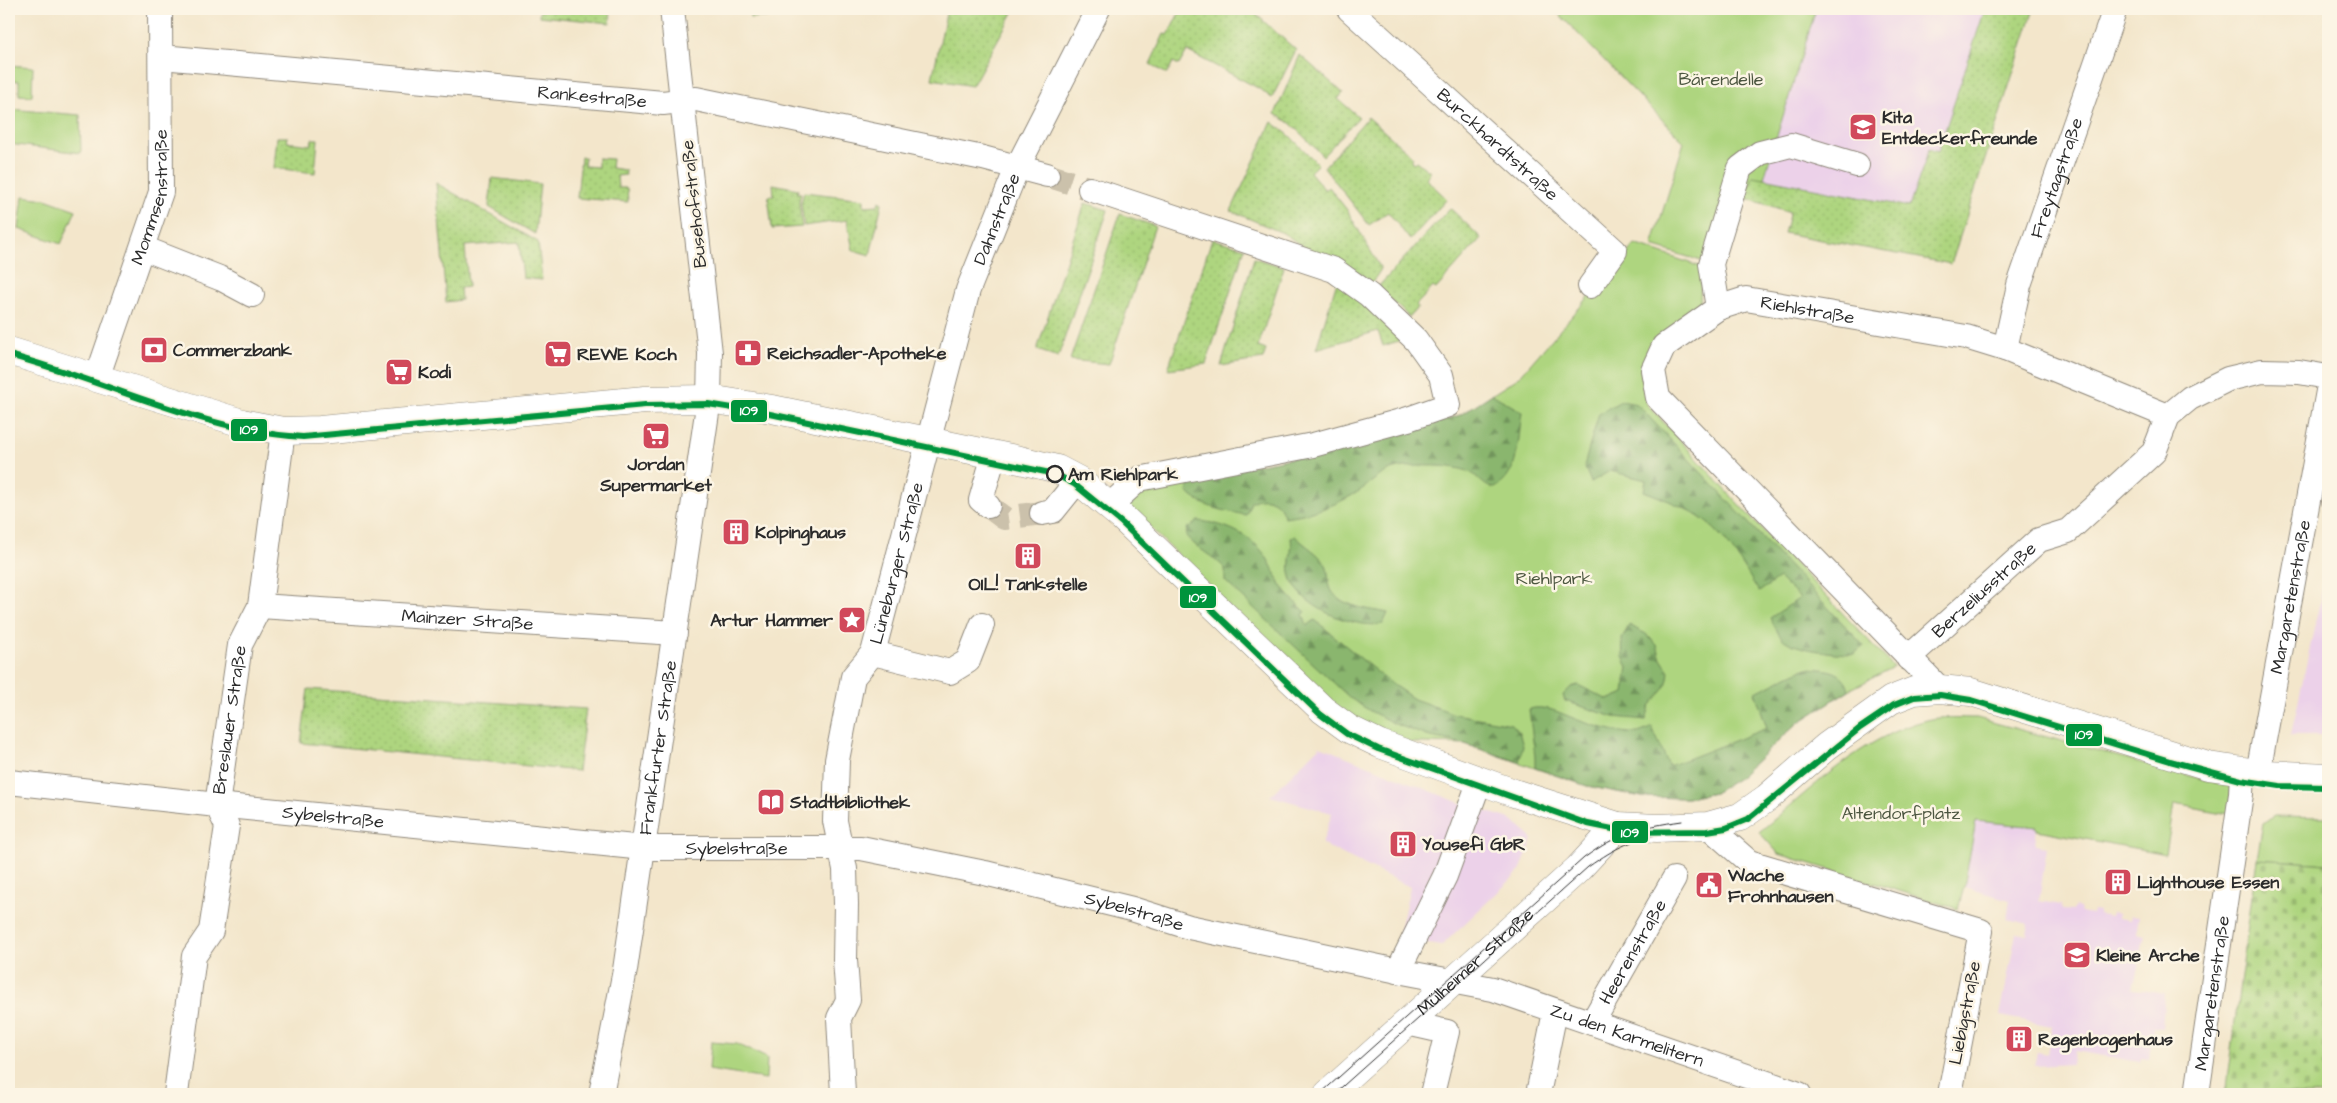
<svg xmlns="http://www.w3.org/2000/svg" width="2337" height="1103" viewBox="0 0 2337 1103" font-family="'Architects Daughter',sans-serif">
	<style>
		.built { fill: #ecd1e9 }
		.green { fill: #aed57f; stroke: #6c8055 }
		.forest { fill: url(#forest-firs); stroke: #5a704c }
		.cemetery { fill: url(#cemetery-stones); stroke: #6c8055 }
		.garden { fill: url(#garden-dots); stroke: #6c8055 }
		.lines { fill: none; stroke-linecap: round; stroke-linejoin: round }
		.minor-tunnel { stroke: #cbc1ab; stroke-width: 24; stroke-dasharray: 24 12; stroke-linecap: butt }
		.minor-casing { stroke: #8f887b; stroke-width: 26 }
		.major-casing { stroke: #8f887b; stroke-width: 29 }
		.minor { stroke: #fff; stroke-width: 24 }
		.major { stroke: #fff; stroke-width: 28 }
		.tram { stroke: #2b2b2b; stroke-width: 1 }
		.tram-1-casing { stroke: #fcf5e5; stroke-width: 10 }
		.tram-1 { stroke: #00943c; stroke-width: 6 }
		.stop-dot { fill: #fcf5e5; stroke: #2b2b2b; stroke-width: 2.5 }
		.labels { text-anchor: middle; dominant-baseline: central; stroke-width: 5; stroke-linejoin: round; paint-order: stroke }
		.park-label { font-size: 18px; fill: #4c5640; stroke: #fcf5e5 }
		.street-label { font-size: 18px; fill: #2b2b2b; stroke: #fcf5e5 }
		.poi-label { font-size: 18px; font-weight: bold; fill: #2b2b2b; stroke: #fcf5e5; text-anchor: start }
		.stop-label { font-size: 18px; font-weight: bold; fill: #2b2b2b; stroke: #fcf5e5; text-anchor: start }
		.line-badge { stroke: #fcf5e5; stroke-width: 2 }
		.badge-label { font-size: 14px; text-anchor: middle; font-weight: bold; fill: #fff }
	</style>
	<defs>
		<pattern id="forest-firs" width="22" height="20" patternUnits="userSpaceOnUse" patternTransform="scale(1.25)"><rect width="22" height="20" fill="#8ab66e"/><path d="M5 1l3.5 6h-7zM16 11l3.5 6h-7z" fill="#71945b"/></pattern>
		<pattern id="cemetery-stones" width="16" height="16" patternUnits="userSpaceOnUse" patternTransform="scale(1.25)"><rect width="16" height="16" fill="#aed57f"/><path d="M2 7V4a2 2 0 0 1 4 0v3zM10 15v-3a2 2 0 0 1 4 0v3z" fill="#96b76e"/></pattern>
		<pattern id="garden-dots" width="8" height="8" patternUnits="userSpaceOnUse" patternTransform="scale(1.25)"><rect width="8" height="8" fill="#aed57f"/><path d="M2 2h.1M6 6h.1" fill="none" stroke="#96b76e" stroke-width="1.8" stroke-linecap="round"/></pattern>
	</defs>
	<rect width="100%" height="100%" fill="#fcf5e5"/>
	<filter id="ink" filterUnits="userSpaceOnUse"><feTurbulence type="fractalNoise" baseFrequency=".02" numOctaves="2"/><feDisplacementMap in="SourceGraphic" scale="10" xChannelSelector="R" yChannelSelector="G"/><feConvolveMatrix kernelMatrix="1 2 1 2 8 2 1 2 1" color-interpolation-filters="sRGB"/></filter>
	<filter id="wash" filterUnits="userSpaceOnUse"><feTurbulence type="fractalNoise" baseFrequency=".0096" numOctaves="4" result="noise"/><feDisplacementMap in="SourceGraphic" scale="20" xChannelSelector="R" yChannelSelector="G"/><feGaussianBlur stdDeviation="1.12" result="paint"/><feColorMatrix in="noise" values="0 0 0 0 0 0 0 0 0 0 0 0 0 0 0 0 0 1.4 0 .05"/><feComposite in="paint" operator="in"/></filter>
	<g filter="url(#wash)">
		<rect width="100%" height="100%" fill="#f3e6cb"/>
		<g class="built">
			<path d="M1816 9H1985L1938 152 1929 150 1909 208 1764 178Z"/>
			<path d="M2328 564V735H2291Z"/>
			<path d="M1320 746 1460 803 1510 819 1533 839 1520 871 1441 946 1398 939 1410 887 1322 844 1332 813 1270 796Z"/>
			<path d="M1975 821 2037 827 2035 845 2047 847 2039 901 2061 905 2062 910 2073 911 2075 907 2080 908 2081 912 2092 914 2093 910 2099 911V915L2111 917 2112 913 2118 914V918L2130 920 2131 916 2139 917 2136 933 2145 935 2133 989 2165 994 2162 1028 2153 1027 2149 1059 2141 1058 2140 1062 2074 1051 2072 1064 2034 1066 2037 1052 2047 1054 2052 1026 2000 1016 2016 933 2027 935 2029 924 2007 919 2010 900 1964 887Z"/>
		</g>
		<g class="green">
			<path d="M1554 9H1816L1764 178 1753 177 1721 267 1652 246 1684 142Z"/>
			<path d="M9 65 33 67 32 96 19 95V81L9 80Z"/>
			<path d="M9 109 80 115 81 153 9 144Z"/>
			<path d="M23 196 45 199 76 210 61 244 19 229Z"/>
			<path d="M1635 244 1701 267 1700 310 1658 338 1641 370 1646 403 1756 523 1894 667 1849 690 1799 722 1737 779 1714 793 1687 798 1642 797 1587 786 1465 744 1379 742 1349 727 1121 498 1146 486 1288 459 1401 434 1460 415 1518 378Z"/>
			<path d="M1977 718 2231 787 2229 814 2174 804 2166 854 2037 830V827L1976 821 1964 887 1958 909 1779 854 1759 832C1811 790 1861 737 1927 720 1942 716 1961 718 1977 718Z"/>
			<path d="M2274 816 2328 817V864L2257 859 2263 824Z"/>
			<path d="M711 1042 737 1044 767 1058 766 1079 709 1070Z"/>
		</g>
		<g class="forest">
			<path d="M1492 394 1522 412C1518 437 1520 475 1495 488 1484 488 1479 477 1470 472 1452 464 1417 465 1398 468 1381 471 1370 485 1356 493 1333 507 1310 514 1284 517 1281 501 1266 494 1251 502L1246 515C1226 511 1202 508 1187 492L1191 477 1288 459 1401 434 1460 415Z"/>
			<path d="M1621 401 1637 404 1864 646 1854 654C1838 654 1793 650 1782 638 1777 633 1774 624 1770 618L1800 598 1779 578 1759 592C1744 568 1729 539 1706 522 1688 508 1665 499 1644 491L1646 480 1610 471 1591 482 1584 466 1599 413Z"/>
			<path d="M1198 521C1223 523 1250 534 1265 555 1272 564 1275 577 1282 586 1288 596 1297 604 1306 612L1303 614 1307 626 1315 620 1389 682 1414 699 1455 714 1512 724 1519 732 1523 746 1519 762 1465 744 1427 736 1393 723 1370 711 1350 698 1225 581V568C1213 556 1197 549 1186 536L1187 529Z"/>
			<path d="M1295 536C1305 546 1319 553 1326 565 1329 572 1328 580 1330 587 1337 607 1370 609 1388 613L1383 624C1354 629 1296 607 1290 573 1288 562 1293 550 1291 538Z"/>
			<path d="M1629 625 1646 634 1657 645 1661 659 1669 671 1668 679 1665 688 1650 706 1646 720 1614 717 1565 701 1563 695 1571 687 1578 685 1608 700 1624 693 1628 667 1623 657 1622 639Z"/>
			<path d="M1807 668C1824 669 1845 669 1849 690L1799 722 1737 779 1714 793 1687 798 1642 797 1587 786 1535 768V757L1529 709C1545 705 1558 712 1573 718 1587 724 1623 735 1638 733 1642 732 1648 729 1652 727L1669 766 1767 728 1755 692C1773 685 1788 674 1807 668Z"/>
		</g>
		<path class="cemetery" d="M2257 859 2328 864V1094H2225Z"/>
		<g class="garden">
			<path d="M540 9 611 10 610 23 539 16Z"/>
			<path d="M749 9H789L790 16 750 18Z"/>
			<path d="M947 9H1015L972 86 932 79Z"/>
			<path d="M1185 9H1250L1296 50 1272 98 1258 88 1187 51 1179 65 1173 62 1167 74 1150 64 1164 34 1168 35 1178 15Z"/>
			<path d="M1985 9H2034L1951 264 1784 233 1790 212 1745 198 1753 176 1909 207 1929 149 1938 152Z"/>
			<path d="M1300 55 1343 93 1338 99 1359 117 1323 156 1290 123 1275 114Z"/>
			<path d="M1368 117 1394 140 1395 143 1396 142 1413 157 1411 161 1414 163 1416 161 1430 172 1426 179 1447 199 1410 240 1388 212 1369 225 1324 167Z"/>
			<path d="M1272 122 1289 135 1318 164 1310 172 1325 190 1329 187 1347 210 1381 269 1372 283 1359 273 1319 257 1283 233 1231 211Z"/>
			<path d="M277 137H288L287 142 311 145 312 139H318L315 173 274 168Z"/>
			<path d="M581 157H585L584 166 598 167V158L612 159 611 168 625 170 626 175 617 176 618 188H627L628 202 577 198Z"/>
			<path d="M492 178 540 184 535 234 489 207Z"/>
			<path d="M436 183 538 242 542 280 523 278 519 242 465 246 468 287 460 288 461 300 446 302Z"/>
			<path d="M773 184 798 189 797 193H801L799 202 802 227 772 229 768 196H774Z"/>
			<path d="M804 192 864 199V206L878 205 879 201 882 203 870 255 853 250 847 220 804 226 801 203Z"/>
			<path d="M1085 203 1108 210 1058 357 1037 350Z"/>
			<path d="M1450 208 1481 238 1436 289 1433 287 1416 305 1418 307 1409 317 1378 287Z"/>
			<path d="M1120 214 1155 226 1109 364 1070 360Z"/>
			<path d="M1212 239 1245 248 1206 364 1168 369Z"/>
			<path d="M1254 258 1284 267 1258 347 1266 350 1263 359 1221 366Z"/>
			<path d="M1337 281 1411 337 1383 346 1378 331 1316 349Z"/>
			<path d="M308 689 586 709 578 771 301 743Z"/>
		</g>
	</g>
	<g filter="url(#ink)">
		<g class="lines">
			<g class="minor-tunnel">
				<path d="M1047 175 1090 189"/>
				<path d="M988 506 1004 518 1042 513"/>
			</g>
			<defs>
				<g id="minor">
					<path id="s1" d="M1349 9 1615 251 1590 286"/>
					<path id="s2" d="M162 57 663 103 696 99 983 158 1047 175"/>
					<path d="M1090 189 1334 270 1369 295 1416 340 1441 375 1448 405 1408 419 1313 445 1139 479 1109 506"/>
					<path d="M143 248 222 279 252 295"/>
					<path d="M1718 308 1711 264 1740 168 1760 153 1791 145 1857 165"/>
					<path id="s3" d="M2005 349 2019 285 2115 9"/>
					<path id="s4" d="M97 378 161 192 160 9"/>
					<path d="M988 506 981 500 994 455"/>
					<path d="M1042 513 1053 511 1078 480"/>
					<path id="s5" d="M260 606 675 633"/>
					<path d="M873 653 950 672 968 661 982 625"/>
					<path id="s6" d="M1908 658 2039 540 2068 531 2154 452 2168 416 2190 398 2228 379 2262 371 2299 372 2328 377"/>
					<path id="s7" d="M1940 689 1658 398 1653 370 1664 346 1718 308 1746 299 1966 337 2005 349 2168 416"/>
					<path id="s8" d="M2258 773 2328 391"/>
					<path id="s9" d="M9 782 217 805 644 848H861L985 873 1132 909 1189 927 1398 971 1493 989 1799 1094"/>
					<path d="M1708 826 1749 862 1981 931 1950 1094"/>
					<path d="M1398 971 1445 876 1480 780"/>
					<path d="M1407 1023 1447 1032 1432 1094"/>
					<path id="s10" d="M1592 1023 1674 879"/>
					<path id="s11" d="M176 1094 194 956 211 931 227 826 217 805 240 645 260 606 283 431"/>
					<path id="s12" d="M601 1094 625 970 709 399 710 353 672 9"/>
					<path id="s13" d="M843 1094 839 1018 848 1000 845 960 846 904 845 869 835 821 837 760 853 677 873 653 968 290 1017 168 1098 9"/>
					<path d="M1538 1094 1555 1012"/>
					<path id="s14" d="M2197 1094 2241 794 2242 772"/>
				</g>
				<g id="major">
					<path d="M9 351 242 423 283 431 320 430 645 400 709 399 772 409 1020 460 1057 469 1078 480 1122 517 1323 710 1349 729 1380 744 1514 793 1618 826 1657 828 1708 826 1740 817 1767 798 1827 746 1891 700 1914 691 1940 689 1971 692 2208 766 2266 774 2328 777"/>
					<path id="s15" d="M1328 1094 1578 869 1618 826"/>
				</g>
			</defs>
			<use href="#minor" class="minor-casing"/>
			<use href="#major" class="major-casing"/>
			<use href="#minor" class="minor"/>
			<use href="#major" class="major"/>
			<g class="tram">
				<path d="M1320 1094 1584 858C1618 833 1640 827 1682 821"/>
				<path d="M1334 1094 1588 867C1618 846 1631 840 1667 833"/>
			</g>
			<defs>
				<path id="tram-1" d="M9 355C104 380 205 432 303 437L645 405 708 404 770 414 1055 474 1074 484 1122 523 1320 714 1347 734 1378 749 1588 824 1627 832 1707 831 1726 828 1748 819 1860 728 1894 705 1914 697 1940 695 1971 700 2170 761 2241 780 2280 786 2328 787"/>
			</defs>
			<use href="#tram-1" class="tram-1-casing"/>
			<use href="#tram-1" class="tram-1"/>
		</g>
	</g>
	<defs>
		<symbol id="school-square" viewBox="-11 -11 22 22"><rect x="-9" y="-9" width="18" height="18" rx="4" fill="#d1495b" stroke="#fcf5e5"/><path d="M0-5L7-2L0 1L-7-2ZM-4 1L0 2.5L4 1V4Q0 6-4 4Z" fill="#fff"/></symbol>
		<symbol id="bank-square" viewBox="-11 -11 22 22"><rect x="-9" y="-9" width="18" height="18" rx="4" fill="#d1495b" stroke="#fcf5e5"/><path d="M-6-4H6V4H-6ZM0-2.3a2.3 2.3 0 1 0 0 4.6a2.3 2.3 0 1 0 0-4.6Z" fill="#fff"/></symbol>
		<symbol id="pharmacy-square" viewBox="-11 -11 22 22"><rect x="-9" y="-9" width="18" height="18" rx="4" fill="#d1495b" stroke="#fcf5e5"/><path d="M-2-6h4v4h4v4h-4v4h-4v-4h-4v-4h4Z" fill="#fff"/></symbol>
		<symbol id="supermarket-square" viewBox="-11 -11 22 22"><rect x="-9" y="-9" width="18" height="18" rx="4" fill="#d1495b" stroke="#fcf5e5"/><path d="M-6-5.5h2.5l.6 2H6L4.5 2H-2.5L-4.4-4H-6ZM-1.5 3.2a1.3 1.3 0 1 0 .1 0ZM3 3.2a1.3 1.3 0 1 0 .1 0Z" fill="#fff"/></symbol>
		<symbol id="building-square" viewBox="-11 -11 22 22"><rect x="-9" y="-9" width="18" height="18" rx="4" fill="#d1495b" stroke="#fcf5e5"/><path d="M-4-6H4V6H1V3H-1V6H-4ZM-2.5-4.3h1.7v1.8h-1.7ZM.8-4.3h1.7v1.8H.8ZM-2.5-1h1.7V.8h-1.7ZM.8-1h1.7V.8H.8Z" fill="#fff"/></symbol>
		<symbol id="sight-square" viewBox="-11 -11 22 22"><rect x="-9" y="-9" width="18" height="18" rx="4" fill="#d1495b" stroke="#fcf5e5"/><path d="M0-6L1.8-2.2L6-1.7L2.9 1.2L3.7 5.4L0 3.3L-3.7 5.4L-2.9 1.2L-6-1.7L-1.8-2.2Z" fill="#fff"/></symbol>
		<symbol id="library-square" viewBox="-11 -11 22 22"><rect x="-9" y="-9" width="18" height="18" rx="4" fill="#d1495b" stroke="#fcf5e5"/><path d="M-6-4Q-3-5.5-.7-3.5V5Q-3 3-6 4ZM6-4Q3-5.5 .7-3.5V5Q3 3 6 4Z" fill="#fff"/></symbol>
		<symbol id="civic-square" viewBox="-11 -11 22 22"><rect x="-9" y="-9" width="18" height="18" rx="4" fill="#d1495b" stroke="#fcf5e5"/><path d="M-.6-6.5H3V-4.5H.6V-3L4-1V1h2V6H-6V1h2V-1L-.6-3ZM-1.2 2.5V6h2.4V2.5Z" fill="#fff"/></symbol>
	</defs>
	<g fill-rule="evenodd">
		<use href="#school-square" x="1847" y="111" width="32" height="32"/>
		<use href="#bank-square" x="138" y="334" width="32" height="32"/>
		<use href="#pharmacy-square" x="732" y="337" width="32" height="32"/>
		<use href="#supermarket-square" x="542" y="338" width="32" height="32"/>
		<use href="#supermarket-square" x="383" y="356" width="32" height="32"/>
		<use href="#supermarket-square" x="640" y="420" width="32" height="32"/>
		<use href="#building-square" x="720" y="516" width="32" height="32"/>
		<use href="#building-square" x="1012" y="540" width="32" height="32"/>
		<use href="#sight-square" x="836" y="604" width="32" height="32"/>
		<use href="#library-square" x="755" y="786" width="32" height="32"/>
		<use href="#building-square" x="1387" y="828" width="32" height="32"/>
		<use href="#building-square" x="2102" y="866" width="32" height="32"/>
		<use href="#civic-square" x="1693" y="869" width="32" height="32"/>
		<use href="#school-square" x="2061" y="939" width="32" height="32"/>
		<use href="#building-square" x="2003" y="1023" width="32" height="32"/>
	</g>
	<circle class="stop-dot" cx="1055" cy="474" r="8"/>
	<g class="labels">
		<g class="park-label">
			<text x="1721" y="79">Bärendelle</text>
			<text x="1554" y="578">Riehlpark</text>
			<text x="1901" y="813">Altendorfplatz</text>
		</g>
		<g class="street-label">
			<text stroke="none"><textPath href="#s2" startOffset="432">Rankestraße</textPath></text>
			<text stroke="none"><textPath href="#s1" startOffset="201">Burckhardtstraße</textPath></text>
			<text stroke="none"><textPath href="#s3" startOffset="179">Freytagstraße</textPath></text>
			<text stroke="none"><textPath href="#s4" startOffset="190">Mommsenstraße</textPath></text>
			<text transform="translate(694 204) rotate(-96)">Busehofstraße</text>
			<text stroke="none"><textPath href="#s13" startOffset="905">Dahnstraße</textPath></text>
			<text stroke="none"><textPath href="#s7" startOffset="618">Riehlstraße</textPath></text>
			<text stroke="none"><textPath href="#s13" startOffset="546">Lüneburger Straße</textPath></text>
			<text stroke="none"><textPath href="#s6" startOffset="102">Berzeliusstraße</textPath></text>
			<text stroke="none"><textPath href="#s8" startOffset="179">Margaretenstraße</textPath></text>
			<text stroke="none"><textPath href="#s5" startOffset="208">Mainzer Straße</textPath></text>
			<text stroke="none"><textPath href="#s11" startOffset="385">Breslauer Straße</textPath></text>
			<text stroke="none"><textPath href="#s12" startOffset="351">Frankfurter Straße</textPath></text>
			<text stroke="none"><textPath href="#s9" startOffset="326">Sybelstraße</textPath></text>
			<text stroke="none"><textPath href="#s9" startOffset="731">Sybelstraße</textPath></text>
			<text stroke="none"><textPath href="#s9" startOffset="1136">Sybelstraße</textPath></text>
			<text stroke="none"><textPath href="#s10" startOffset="82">Heerenstraße</textPath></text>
			<text stroke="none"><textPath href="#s15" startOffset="198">Mülheimer Straße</textPath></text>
			<text stroke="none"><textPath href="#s14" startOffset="102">Margaretenstraße</textPath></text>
			<text transform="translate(1965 1013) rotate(-79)">Liebigstraße</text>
			<text stroke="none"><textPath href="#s9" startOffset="1645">Zu den Karmelitern</textPath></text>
		</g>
		<g class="poi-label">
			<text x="1882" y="117">Kita<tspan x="1882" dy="21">Entdeckerfreunde</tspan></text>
			<text x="173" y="350">Commerzbank</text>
			<text x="767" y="353">Reichsadler-Apotheke</text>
			<text x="577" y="354">REWE Koch</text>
			<text x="418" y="372">Kodi</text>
			<text x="656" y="464" text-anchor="middle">Jordan<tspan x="656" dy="21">Supermarket</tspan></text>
			<text x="755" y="532">Kolpinghaus</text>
			<text x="1028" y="584" text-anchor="middle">OIL! Tankstelle</text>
			<text x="833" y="620" text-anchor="end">Artur Hammer</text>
			<text x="790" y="802">Stadtbibliothek</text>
			<text x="1422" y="844">Yousefi GbR</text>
			<text x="1728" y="875">Wache<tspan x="1728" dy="21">Frohnhausen</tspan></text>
			<text x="2137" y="882">Lighthouse Essen</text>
			<text x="2096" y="955">Kleine Arche</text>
			<text x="2038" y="1039">Regenbogenhaus</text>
		</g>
		<g class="stop-label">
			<text x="1068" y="474">Am Riehlpark</text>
		</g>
	</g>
	<g class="line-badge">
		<rect x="730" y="399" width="38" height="24" rx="5" fill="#00943c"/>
		<rect x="230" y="418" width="38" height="24" rx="5" fill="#00943c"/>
		<rect x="1179" y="585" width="38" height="24" rx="5" fill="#00943c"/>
		<rect x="2065" y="723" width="38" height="24" rx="5" fill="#00943c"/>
		<rect x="1611" y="820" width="38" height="24" rx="5" fill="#00943c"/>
	</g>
	<g class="badge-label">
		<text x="749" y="415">109</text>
		<text x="249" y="434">109</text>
		<text x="1198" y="602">109</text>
		<text x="2084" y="739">109</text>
		<text x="1630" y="837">109</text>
	</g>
	<rect width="2337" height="1103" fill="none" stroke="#fcf5e5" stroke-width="30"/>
</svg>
